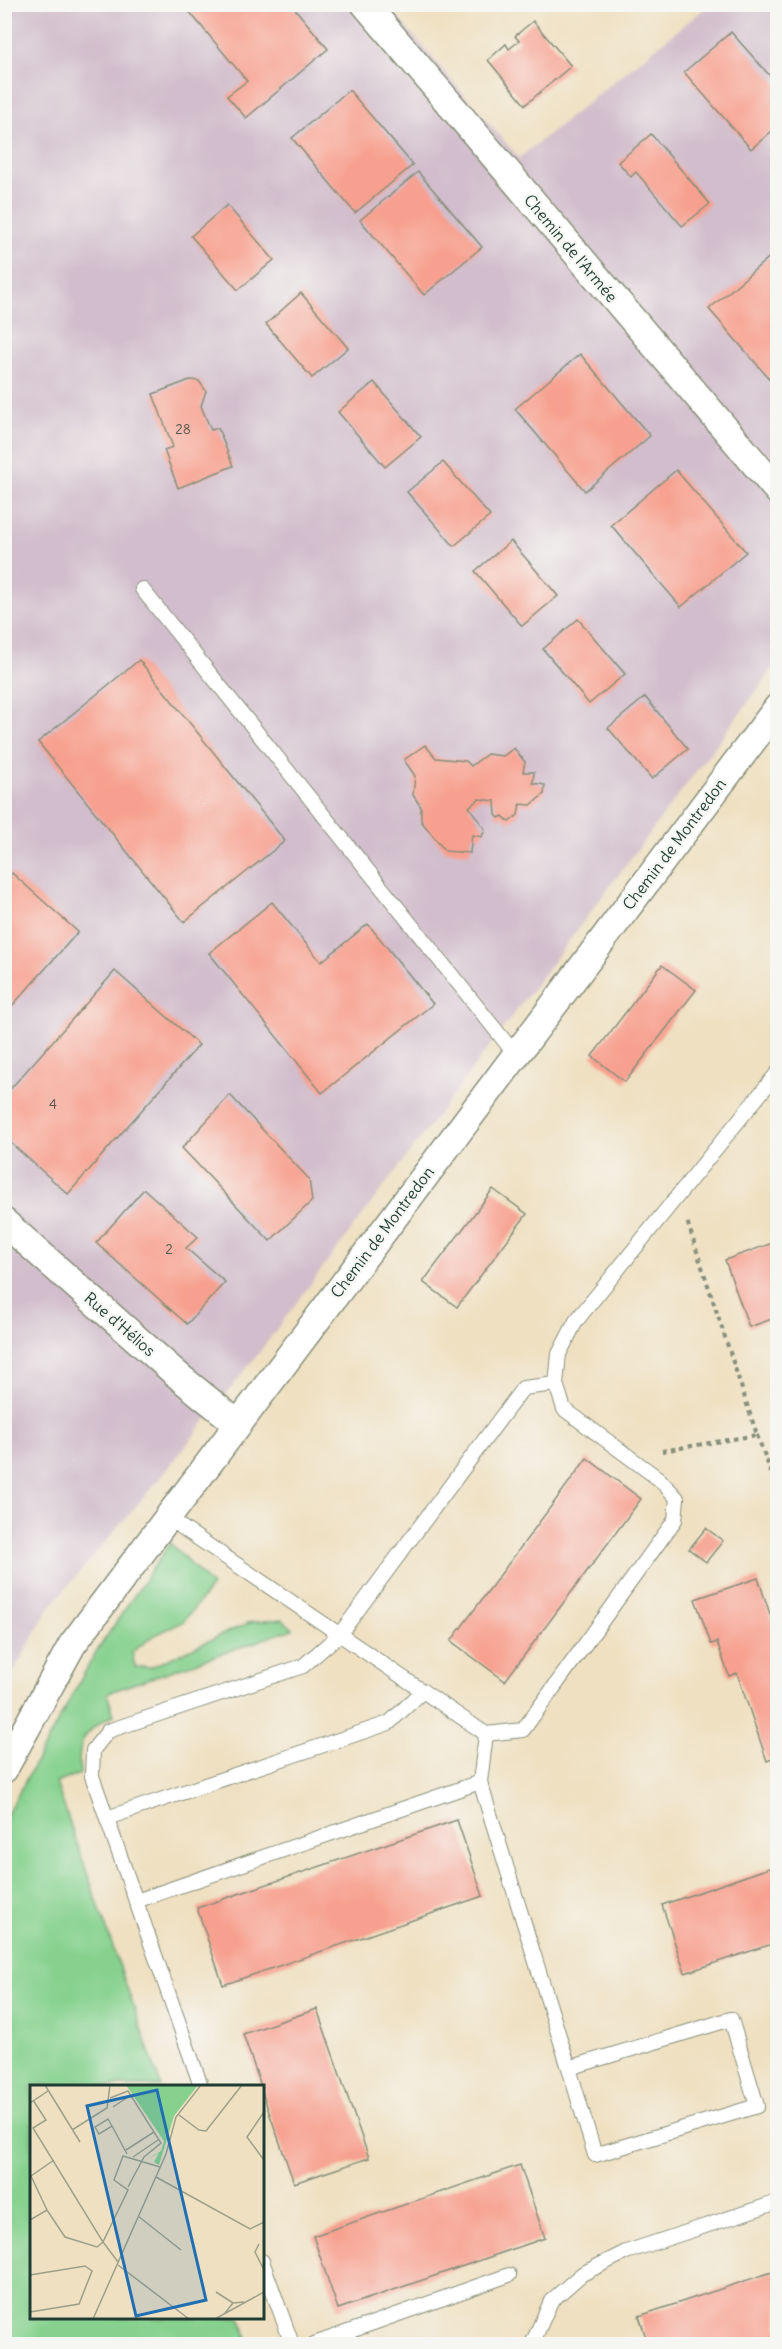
<svg xmlns="http://www.w3.org/2000/svg" width="782" height="2349" viewBox="0 0 782 2349" font-family="Delius,sans-serif">
	<style>
		.industrial { fill: #d1bdcb }
		.green { fill: #86d18e; stroke: #528761; stroke-width: 1.5 }
		.building { fill: #f7a08f }
		.lines { fill: none; stroke-linecap: round; stroke-linejoin: round }
		.service-casing { stroke: #878e7a; stroke-width: 16 }
		.minor-casing { stroke: #878e7a; stroke-width: 30 }
		.path { stroke: #878e7a; stroke-width: 4; stroke-dasharray: 4.5 4.5; stroke-linecap: butt }
		.service { stroke: #fff; stroke-width: 14 }
		.minor { stroke: #fff; stroke-width: 27 }
		.labels { text-anchor: middle; dominant-baseline: central; stroke-width: 4.5; stroke-linejoin: round; paint-order: stroke }
		.number-label { font-size: 14px; fill: #55564b }
		.street-label { font-size: 16px; fill: #1f3d34; stroke: #f6f6f2 }
		.inset-road { fill: none; stroke: #9c9f89; stroke-width: 1.5 }
		.view { fill: #1f6fb2; fill-opacity: 0.15; stroke: #1f6fb2; stroke-width: 3 }
		.inset-edge { fill: none; stroke: #1f3d34; stroke-width: 3 }
	</style>
	<rect width="100%" height="100%" fill="#f6f6f2"/>
	<filter id="ink" filterUnits="userSpaceOnUse"><feTurbulence type="fractalNoise" baseFrequency=".0167" numOctaves="2"/><feDisplacementMap in="SourceGraphic" scale="12" xChannelSelector="R" yChannelSelector="G"/><feConvolveMatrix kernelMatrix="1 2 1 2 8 2 1 2 1" color-interpolation-filters="sRGB"/></filter>
	<filter id="wash" filterUnits="userSpaceOnUse"><feTurbulence type="fractalNoise" baseFrequency=".008" numOctaves="4" result="noise"/><feDisplacementMap in="SourceGraphic" scale="24" xChannelSelector="R" yChannelSelector="G"/><feGaussianBlur stdDeviation="1.35" result="paint"/><feColorMatrix in="noise" values="0 0 0 0 0 0 0 0 0 0 0 0 0 0 0 0 0 1.4 0 .05"/><feComposite in="paint" operator="in"/></filter>
	<g filter="url(#wash)">
		<rect width="100%" height="100%" fill="#efe0c1"/>
		<path class="industrial" d="M5 5H387L519 158 709 5H777V664L258 1354 165 1472 49 1608 5 1688Z"/>
		<path class="green" d="M170 1543 212 1586 183 1622 153 1636 132 1652 135 1667H151L248 1623 282 1619 293 1629 107 1693 114 1715C84 1730 76 1741 80 1774L56 1783 161 2086H32V2318H240L249 2344H5V1818L96 1652Z"/>
		<g id="blocks">
			<g class="building">
				<path d="M183 4H291L328 49 246 118 227 96 247 81Z"/>
				<path d="M533 21 571 66 525 105 488 60 506 44 509 49 519 41 515 36Z"/>
				<path d="M731 32 778 85V126L751 149 684 72Z"/>
				<path d="M349 90 413 165 355 213 292 138Z"/>
				<path d="M651 134 710 204 682 226 636 172 631 177 618 162Z"/>
				<path d="M418 172 482 247 424 295 360 220Z"/>
				<path d="M227 205 274 260 238 290 191 236Z"/>
				<path d="M773 254 778 259V389L709 309Z"/>
				<path d="M301 293 348 348 312 378 266 324Z"/>
				<path d="M580 354 650 436 585 491 515 409Z"/>
				<path d="M190 380 199 381 206 391 201 406 211 430 218 428 233 466 178 488 164 450 173 447 153 394Z"/>
				<path d="M374 382 421 437 385 467 338 412Z"/>
				<path d="M443 462 490 516 454 546 407 492Z"/>
				<path d="M676 470 746 552 681 607 611 525Z"/>
				<path d="M511 541 558 596 522 626 475 571Z"/>
				<path d="M578 619 625 674 589 704 543 649Z"/>
				<path d="M139 660 285 841 184 922 38 742Z"/>
				<path d="M645 697 688 749 652 779 608 728Z"/>
				<path d="M425 745 436 758 466 761 471 766 487 754 503 756 514 748 525 762 523 772H534L533 783 545 785 544 794 531 805 520 804 518 815 509 822 503 816 499 818 496 815 495 801 479 799 469 807 485 829 482 837 472 835 470 853 445 851 421 821V807L413 795 415 776 404 760Z"/>
				<path d="M12 873 78 932 4 1015V882Z"/>
				<path d="M272 902 321 962 368 924 433 1004 322 1093 209 953Z"/>
				<path d="M662 965 696 990 625 1082 592 1056Z"/>
				<path d="M115 971 199 1045 68 1194 4 1137V1096Z"/>
				<path d="M230 1095 309 1179 312 1201 270 1241 182 1148Z"/>
				<path d="M144 1189 198 1237 186 1248 225 1282 187 1324 96 1243Z"/>
				<path d="M493 1189 527 1214 457 1307 423 1282Z"/>
				<path d="M778 1241V1317L749 1327 725 1260Z"/>
				<path d="M587 1458 641 1499 505 1681 451 1641Z"/>
				<path d="M706 1528 723 1541 706 1562 689 1549Z"/>
				<path d="M758 1578 773 1623 778 1622 777 1774 772 1759 767 1761 737 1673 729 1676 717 1642 711 1644 695 1599Z"/>
				<path d="M457 1820 483 1896 223 1985 197 1908Z"/>
				<path d="M778 1865V1942L685 1973 662 1905Z"/>
				<path d="M317 2009 369 2158 294 2183 262 2092V2086H261L243 2034Z"/>
				<path d="M520 2165 545 2238 338 2309 313 2236Z"/>
				<path d="M778 2270V2344H648L639 2316Z"/>
			</g>
		</g>
	</g>
	<g filter="url(#ink)">
		<use href="#blocks" fill-opacity="0" stroke="#878e7a" stroke-width="1.5"/>
		<g class="lines">
			<defs>
				<g id="service">
					<path d="M142 589 515 1054"/>
					<path d="M168 1518 486 1734 523 1730 675 1520 677 1498 659 1479 564 1409 556 1384 559 1354 576 1321 778 1072"/>
					<path d="M486 1734 480 1782 569 2068 731 2019 757 2106 595 2155 569 2068"/>
					<path d="M107 1818 389 1723 423 1691"/>
					<path d="M136 1901 480 1782"/>
					<path d="M201 2086 92 1776 93 1750 108 1731 303 1666 340 1634 523 1388 556 1384"/>
					<path d="M262 2261 292 2344"/>
					<path d="M314 2344 509 2275"/>
					<path d="M532 2344 551 2301 582 2274 626 2252 778 2202"/>
				</g>
				<g id="minor">
					<path d="M365 4 778 491"/>
					<path d="M4 1222 182 1379 238 1424"/>
					<path d="M4 1769 72 1645 778 707"/>
				</g>
			</defs>
			<use href="#service" class="service-casing"/>
			<use href="#minor" class="minor-casing"/>
			<g class="path">
				<path d="M757 1435 778 1491"/>
				<path d="M662 1451 757 1435 687 1221"/>
			</g>
			<use href="#service" class="service"/>
			<use href="#minor" class="minor"/>
		</g>
	</g>
	<g class="labels">
		<g class="number-label">
			<text x="183" y="429">28</text>
			<text x="53" y="1104">4</text>
			<text x="169" y="1249">2</text>
		</g>
		<g class="street-label">
			<text transform="translate(571 248) rotate(50)">Chemin de l'Armée</text>
			<text transform="translate(674 844) rotate(-53)">Chemin de Montredon</text>
			<text transform="translate(382 1232) rotate(-53)">Chemin de Montredon</text>
			<text transform="translate(120 1324) rotate(41)">Rue d'Hélios</text>
		</g>
	</g>
	<g transform="translate(30 2085)">
		<rect width="234" height="234" fill="#efe0c1"/>
		<path d="M96 0H168L144 31 129 80 124 77 129 68 116 75 131 66 134 56Z" fill="#86d18e"/>
		<path class="inset-road" d="M15 0 50 57M80 13 98 6 131 58 114 72 98 102M0 18 18 6M83 22 101 10M234 27 217 52 234 75M149 30 169 45 176 46 212 0M82 41 78 34 65 42 69 49 82 41 97 69M42 45 77 23 80 0M96 65 124 47M103 72 128 55M126 92 220 144 234 137M17 125 1 91 24 75M108 131 151 165M0 135 17 125 35 152 67 162 73 157 3 43 16 35 3 15M229 159 225 167 234 185M88 177 73 157 98 105 84 95 93 71 130 82M88 180 159 234M0 190 55 181 62 186 49 219 0 227M186 207 203 218M195 228 203 218 214 217M63 234 136 69 146 32 171 0M185 234 234 207"/>
		<path class="view" d="M127 5 176 215 106 231 57 21Z"/>
		<rect width="234" height="234" class="inset-edge"/>
	</g>
	<rect width="782" height="2349" fill="none" stroke="#f6f6f2" stroke-width="24"/>
</svg>
